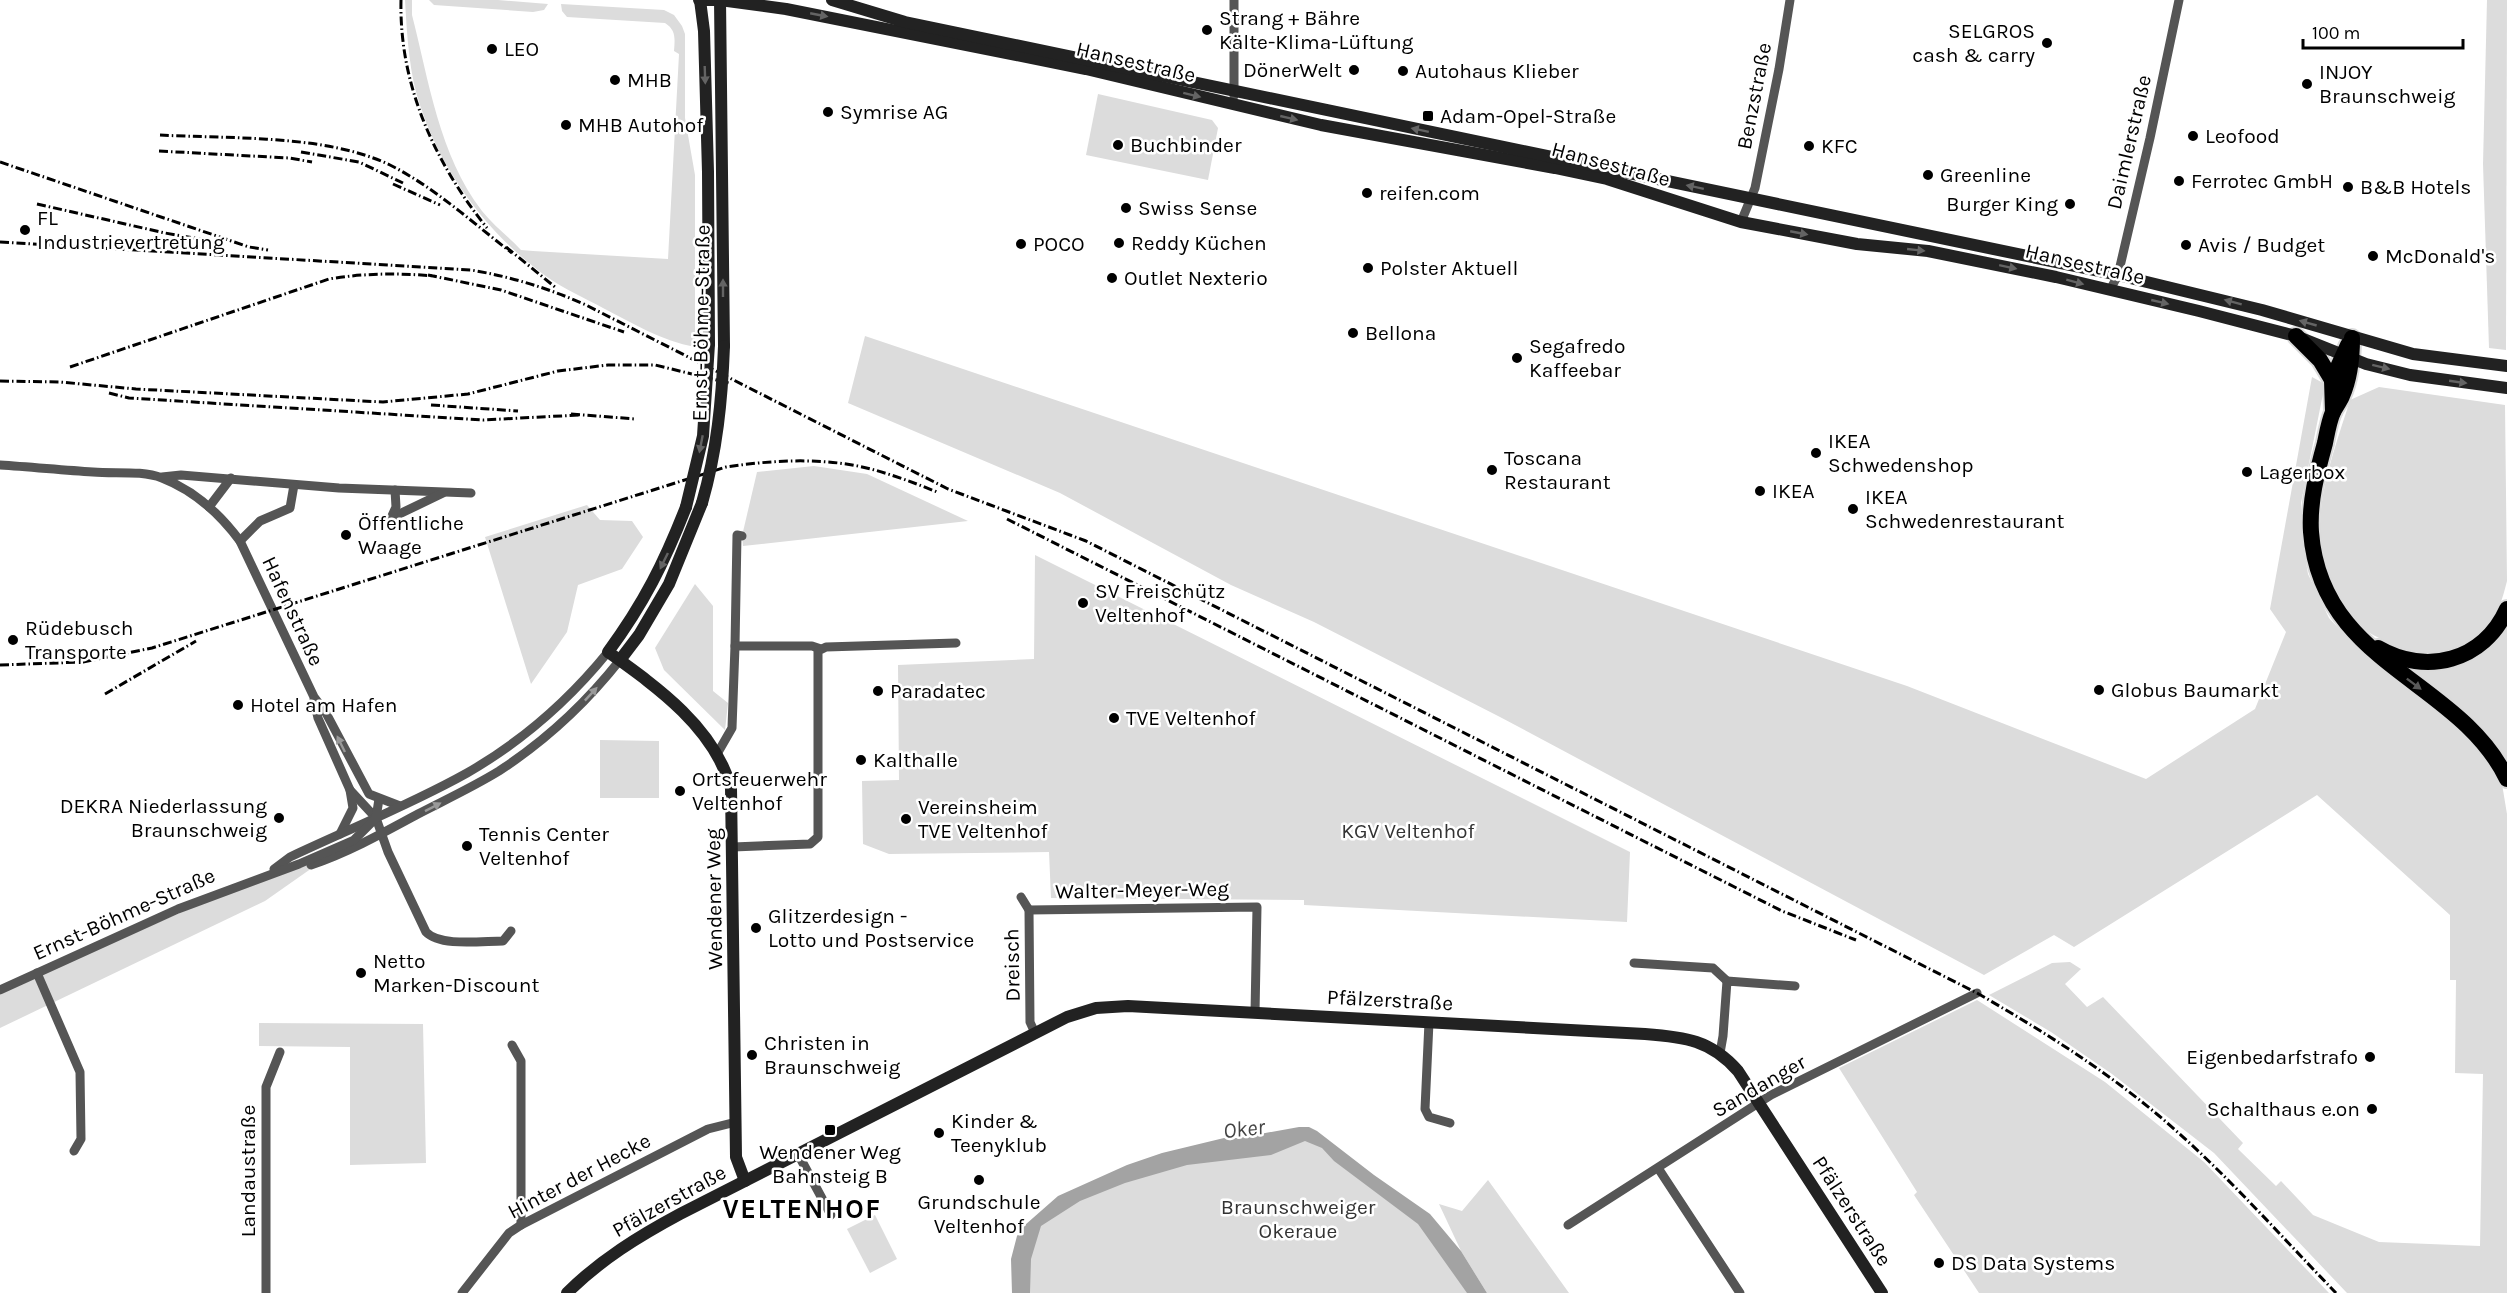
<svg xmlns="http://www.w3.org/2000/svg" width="2507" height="1293" viewBox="0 0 2507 1293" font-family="Karla,sans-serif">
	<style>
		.green { fill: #dcdcdc }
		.water { fill: #a3a3a3 }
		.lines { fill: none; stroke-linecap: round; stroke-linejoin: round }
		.highway-casing { stroke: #dbdbdb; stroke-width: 20 }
		.street { stroke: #555; stroke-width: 9 }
		.secondary { stroke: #222; stroke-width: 12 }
		.highway { stroke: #000; stroke-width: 16 }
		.rail { stroke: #000; stroke-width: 3; stroke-dasharray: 9 3 1.5 3; stroke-linecap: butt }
		.secondary-bridge { stroke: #222; stroke-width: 12 }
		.oneway { fill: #646464 }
		.oneway2 { fill: #595959 }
		.oneway3 { fill: #999 }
		.poi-dot { fill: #000; stroke: #fff; stroke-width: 2 }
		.labels { text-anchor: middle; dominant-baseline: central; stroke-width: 5; stroke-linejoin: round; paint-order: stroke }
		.poi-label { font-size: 21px; fill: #000; stroke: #fff; text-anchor: start }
		.street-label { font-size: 21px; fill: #000; stroke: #fff }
		.park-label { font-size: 21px; fill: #333; stroke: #fff }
		.water-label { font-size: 22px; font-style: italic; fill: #444; stroke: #fff }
		.district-label { font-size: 27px; font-weight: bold; letter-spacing: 1.5px; fill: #000; stroke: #fff }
	</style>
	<rect width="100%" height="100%" fill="#fff"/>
	<g class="green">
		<path d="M405 0H412V15C429 81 439 155 482 211 493 225 509 237 521 250L533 251 668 259 679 54 674 51C675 38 676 30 665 23L567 17 562 11 561 4 664 10 674 15 682 26 685 34V118L695 175V347C662 341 632 323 603 308 585 298 564 289 547 277 489 235 444 176 421 108 409 75 407 35 405 0Z"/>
		<path d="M429 0H498L548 4 544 10 533 12 434 5Z"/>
		<path d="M2487 0H2507L2506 350 2489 348 2483 164Z"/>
		<path d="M1098 94 1212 120 1218 128 1208 180 1086 155Z"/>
		<path d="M865 336 1907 686 2146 779 2255 709 2286 632 2270 609 2312 377 2325 384 2301 503 2302 538 2308 574 2329 618 2357 648 2464 729 2501 778 2507 814V1293H2347L2214 1153 2112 1074 2051 1032 1989 995 2052 963 2070 962 2081 969 2065 984 2087 1007 2103 997 2243 1143 2238 1149 2276 1186 2281 1181 2313 1215 2379 1242 2480 1246 2483 1074 2455 1073 2456 980H2450V915L2317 795 2074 947 2054 935 1984 975 1500 717 1314 622 1231 585 1060 493 848 403Z"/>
		<path d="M2379 387 2505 405 2507 581C2503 597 2498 614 2488 628 2482 636 2467 644 2458 648 2429 661 2407 654 2381 639 2375 636 2367 632 2362 627 2336 603 2319 559 2320 524 2321 483 2338 439 2350 400Z"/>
		<path d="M814 466 867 474 968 521 743 546 742 536 757 472Z"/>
		<path d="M587 505 600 520 632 521 643 537 622 569 578 585 567 632 531 684 485 537Z"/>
		<path d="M1035 555 1630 852 1627 922 1304 905V900L1051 898 1049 852 889 854 863 844 862 781 899 780 898 665 1034 659Z"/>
		<path d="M695 584 713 606V691L728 703 725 730 664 670 655 648Z"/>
		<path d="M2507 613V766L2401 664 2440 667Z"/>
		<path d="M600 740 659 741V798H600Z"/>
		<path d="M322 861 265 901 0 1028V991L265 876Z"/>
		<path d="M1977 1000 2105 1082 2204 1162 2329 1293H1979L1914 1195 1917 1192 1839 1068Z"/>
		<path d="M259 1023 423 1024 426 1163 350 1165V1047L259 1046Z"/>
		<path d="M1303 1137 1319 1142 1428 1219 1477 1293H1017L1037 1224 1073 1197 1149 1166Z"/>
		<path d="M1488 1180 1569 1293H1487L1461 1251 1439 1204 1462 1211Z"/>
		<path d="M875 1215 897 1259 870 1273 847 1229Z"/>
	</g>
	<path class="water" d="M1299 1127H1309L1317 1131 1374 1175 1430 1214 1461 1251 1487 1293H1467L1418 1224 1334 1161 1322 1148 1305 1141 1271 1155 1187 1165 1125 1183 1080 1201 1041 1226 1031 1259 1030 1293H1012L1011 1259 1017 1236 1025 1225 1058 1196 1127 1165 1162 1153 1224 1138H1238Z"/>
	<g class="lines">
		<defs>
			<g id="highway">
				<path d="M2296 336 2320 360 2332 380"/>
				<path d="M2352 338C2352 357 2350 378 2342 396 2340 401 2336 406 2333 412 2329 421 2327 433 2325 443 2317 472 2309 502 2311 532 2321 665 2459 679 2507 779"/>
				<path d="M2333 412 2332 380 2348 345"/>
				<path d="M2378 648C2426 676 2484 661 2507 609"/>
			</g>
		</defs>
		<use href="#highway" class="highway-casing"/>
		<g class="street">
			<path d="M1234 0V96"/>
			<path d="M1741 222 1755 188 1779 69 1790 0"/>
			<path d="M2110 290 2118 275 2150 138 2179 0"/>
			<path d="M0 465C31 467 62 470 93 472 115 474 141 470 162 478 193 490 220 514 240 541L314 697 326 713 369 794 400 806"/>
			<path d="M162 477 181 475 339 488 471 493"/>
			<path d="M209 507 231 478"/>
			<path d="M391 518 443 493"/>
			<path d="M391 518 396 507 395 490"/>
			<path d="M240 541 260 521 290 508 294 485"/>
			<path d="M735 646 737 535 742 536"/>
			<path d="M314 700 318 718 350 790 376 818 388 852 426 932C440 947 482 941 503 941L511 931"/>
			<path d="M717 754 732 728 735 646H812L821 649"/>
			<path d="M340 834 353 808 350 790"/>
			<path d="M733 847 810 844 818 837V651L826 647 956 643"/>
			<path d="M311 865C349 852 383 833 418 814 445 800 473 787 499 771 545 741 586 703 620 660"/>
			<path d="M274 869 290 857C349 829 410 805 467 773 521 742 569 700 608 652"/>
			<path d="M1021 897 1029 910 1030 1022 1035 1033"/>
			<path d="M1029 910 1257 907 1255 1013"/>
			<path d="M1634 963 1713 968 1727 981"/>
			<path d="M37 973 80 1072 81 1139 74 1151"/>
			<path d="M0 990 178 909 299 864 354 840 376 818 379 799"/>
			<path d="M1429 1022 1425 1109 1429 1117 1450 1123"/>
			<path d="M512 1045 521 1061V1225"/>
			<path d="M1720 1053 1723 1036 1727 981 1795 986"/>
			<path d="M798 1154 831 1215"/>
			<path d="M1658 1168 1740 1293"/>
			<path d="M1568 1225 1771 1095 1977 993"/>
			<path d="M266 1293V1087L280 1052"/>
			<path d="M462 1293 509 1233 521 1225 708 1129 736 1122"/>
		</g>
		<g class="secondary">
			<path d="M699 0H720L786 9 1086 69 1321 125 1555 168 1607 179 1741 222 1857 244 1928 251 2056 277 2199 311 2296 336 2366 364 2410 375 2507 388"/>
			<path d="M700 0 704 31 708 172 709 344"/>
			<path d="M720 0 724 346"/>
			<path d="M832 0 905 22 2118 275 2262 310 2413 354 2507 366"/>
			<path d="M686 507C664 563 644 603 608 652 657 687 714 727 731 788L736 1157 745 1181"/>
			<path d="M620 660 639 635 669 584 702 503"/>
			<path d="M567 1293C600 1260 639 1236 680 1214L1067 1017 1096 1008 1128 1006 1645 1034C1685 1037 1711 1040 1738 1071L1882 1293"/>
		</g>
		<use href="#highway" class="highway"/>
		<g class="rail">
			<path d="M401 0C399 85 435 163 487 228"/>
			<path d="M160 135C231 139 325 134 390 165 434 187 473 223 512 253"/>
			<path d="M159 151 289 158 312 162"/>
			<path d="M301 152 359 162 403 183"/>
			<path d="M0 162 249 247 268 250"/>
			<path d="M393 184 440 205"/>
			<path d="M37 204 165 233 205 240"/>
			<path d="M0 242 471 270C512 277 548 288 586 305L948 489 1086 541 1977 993C2041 1030 2102 1068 2158 1115 2222 1169 2278 1233 2336 1293"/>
			<path d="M506 247 555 287"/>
			<path d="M428 275 501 290 624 332"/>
			<path d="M70 367 329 279C365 273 399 273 435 276"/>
			<path d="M0 381 60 382 136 389 383 402 468 394 558 371 608 365H655L729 383"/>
			<path d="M109 393 129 398 483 420 579 415"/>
			<path d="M431 405 518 411"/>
			<path d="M571 414 635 419"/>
			<path d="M1007 519 1782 911 1856 940"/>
			<path d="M0 665 83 662 152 648 726 467C773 460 824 457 871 469 893 475 915 483 937 492"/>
			<path d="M105 694 196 641"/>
		</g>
		<g class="secondary-bridge">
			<path d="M702 503C717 451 722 400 724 346"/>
			<path d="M686 507 703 436 709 344"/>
		</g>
	</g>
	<defs><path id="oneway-solid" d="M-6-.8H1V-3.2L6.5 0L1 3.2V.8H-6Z" transform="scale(1.5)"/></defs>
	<g class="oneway">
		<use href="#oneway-solid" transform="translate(819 15) rotate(11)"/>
		<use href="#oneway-solid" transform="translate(705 75) rotate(88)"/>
		<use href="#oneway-solid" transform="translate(1192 95) rotate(14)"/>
		<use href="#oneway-solid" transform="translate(1289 118) rotate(13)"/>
		<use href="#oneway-solid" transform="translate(1420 130) rotate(-168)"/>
		<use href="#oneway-solid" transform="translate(1695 187) rotate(-168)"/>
		<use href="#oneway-solid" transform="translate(1799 233) rotate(11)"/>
		<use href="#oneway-solid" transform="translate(1916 250) rotate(6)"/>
		<use href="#oneway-solid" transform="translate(2008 267) rotate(12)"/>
		<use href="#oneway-solid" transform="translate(2075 282) rotate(15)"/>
		<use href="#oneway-solid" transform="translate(723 288) rotate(-90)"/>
		<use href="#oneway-solid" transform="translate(2160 302) rotate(13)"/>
		<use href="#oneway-solid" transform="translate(2233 302) rotate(-165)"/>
		<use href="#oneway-solid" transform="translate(2308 323) rotate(-164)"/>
		<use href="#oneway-solid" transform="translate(2381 367) rotate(14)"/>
		<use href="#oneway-solid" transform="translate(2458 382) rotate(8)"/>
		<use href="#oneway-solid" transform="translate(701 444) rotate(101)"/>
		<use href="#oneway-solid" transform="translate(664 561) rotate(116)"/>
	</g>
	<use class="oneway2" href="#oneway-solid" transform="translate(2414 684) rotate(37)"/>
	<g class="oneway3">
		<use href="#oneway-solid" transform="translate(591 694) rotate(-47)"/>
		<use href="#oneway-solid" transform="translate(341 744) rotate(-116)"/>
		<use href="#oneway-solid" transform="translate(433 807) rotate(-27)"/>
	</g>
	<g class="poi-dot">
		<circle cx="1207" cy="30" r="6"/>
		<circle cx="2047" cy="43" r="6"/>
		<circle cx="492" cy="49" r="6"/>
		<circle cx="1354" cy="70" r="6"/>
		<circle cx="1403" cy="71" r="6"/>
		<circle cx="615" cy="80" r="6"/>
		<circle cx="2307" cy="84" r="6"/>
		<circle cx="828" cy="112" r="6"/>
		<rect x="1422" y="110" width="12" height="12" rx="3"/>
		<circle cx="566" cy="125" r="6"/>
		<circle cx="2193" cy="136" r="6"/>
		<circle cx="1118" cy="145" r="6"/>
		<circle cx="1809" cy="146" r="6"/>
		<circle cx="1928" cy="175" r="6"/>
		<circle cx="2179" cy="181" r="6"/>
		<circle cx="2348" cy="187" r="6"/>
		<circle cx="1367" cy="193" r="6"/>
		<circle cx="2070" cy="204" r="6"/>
		<circle cx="1126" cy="208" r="6"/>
		<circle cx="25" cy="230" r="6"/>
		<circle cx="1119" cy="243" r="6"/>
		<circle cx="1021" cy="244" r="6"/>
		<circle cx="2186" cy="245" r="6"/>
		<circle cx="2373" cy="256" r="6"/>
		<circle cx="1368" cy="268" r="6"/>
		<circle cx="1112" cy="278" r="6"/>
		<circle cx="1353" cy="333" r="6"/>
		<circle cx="1517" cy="358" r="6"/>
		<circle cx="1816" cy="453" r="6"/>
		<circle cx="1492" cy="470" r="6"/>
		<circle cx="2247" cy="472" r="6"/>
		<circle cx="1760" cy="491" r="6"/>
		<circle cx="1853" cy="509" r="6"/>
		<circle cx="346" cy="535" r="6"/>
		<circle cx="1083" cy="603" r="6"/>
		<circle cx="13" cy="640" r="6"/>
		<circle cx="2099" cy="690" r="6"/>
		<circle cx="878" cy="691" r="6"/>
		<circle cx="238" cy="705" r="6"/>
		<circle cx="1114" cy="718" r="6"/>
		<circle cx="861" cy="760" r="6"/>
		<circle cx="680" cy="791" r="6"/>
		<circle cx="279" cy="818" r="6"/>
		<circle cx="906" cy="819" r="6"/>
		<circle cx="467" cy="846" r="6"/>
		<circle cx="756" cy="928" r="6"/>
		<circle cx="361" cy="973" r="6"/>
		<circle cx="752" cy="1055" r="6"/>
		<circle cx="2370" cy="1057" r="6"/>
		<circle cx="2372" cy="1109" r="6"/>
		<rect x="824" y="1124" width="12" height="12" rx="3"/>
		<circle cx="939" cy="1133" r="6"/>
		<circle cx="979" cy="1180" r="6"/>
		<circle cx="1939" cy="1263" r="6"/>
	</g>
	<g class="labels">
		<g class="poi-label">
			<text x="1219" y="18">Strang + Bähre<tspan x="1219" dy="24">Kälte-Klima-Lüftung</tspan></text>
			<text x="2035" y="31" text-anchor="end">SELGROS<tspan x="2035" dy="24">cash &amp; carry</tspan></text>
			<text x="504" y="49">LEO</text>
			<text x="1342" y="70" text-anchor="end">DönerWelt</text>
			<text x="1415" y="71">Autohaus Klieber</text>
			<text x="2319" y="72">INJOY<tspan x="2319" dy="24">Braunschweig</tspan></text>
			<text x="627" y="80">MHB</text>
			<text x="840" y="112">Symrise AG</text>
			<text x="1440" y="116">Adam-Opel-Straße</text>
			<text x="578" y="125">MHB Autohof</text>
			<text x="2205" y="136">Leofood</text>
			<text x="1130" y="145">Buchbinder</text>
			<text x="1821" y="146">KFC</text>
			<text x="1940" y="175">Greenline</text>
			<text x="2191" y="181">Ferrotec GmbH</text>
			<text x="2360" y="187">B&amp;B Hotels</text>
			<text x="1379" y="193">reifen.com</text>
			<text x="2058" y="204" text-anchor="end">Burger King</text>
			<text x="1138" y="208">Swiss Sense</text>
			<text x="37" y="218">FL<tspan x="37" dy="24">Industrievertretung</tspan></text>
			<text x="1131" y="243">Reddy Küchen</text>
			<text x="1033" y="244">POCO</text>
			<text x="2198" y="245">Avis / Budget</text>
			<text x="2385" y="256">McDonald's</text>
			<text x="1380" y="268">Polster Aktuell</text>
			<text x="1124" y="278">Outlet Nexterio</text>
			<text x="1365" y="333">Bellona</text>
			<text x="1529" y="346">Segafredo<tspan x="1529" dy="24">Kaffeebar</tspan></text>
			<text x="1828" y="441">IKEA<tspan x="1828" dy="24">Schwedenshop</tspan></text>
			<text x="1504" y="458">Toscana<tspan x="1504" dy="24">Restaurant</tspan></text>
			<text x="2259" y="472">Lagerbox</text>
			<text x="1772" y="491">IKEA</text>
			<text x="1865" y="497">IKEA<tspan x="1865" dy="24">Schwedenrestaurant</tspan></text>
			<text x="358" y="523">Öffentliche<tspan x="358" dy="24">Waage</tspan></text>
			<text x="1095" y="591">SV Freischütz<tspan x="1095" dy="24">Veltenhof</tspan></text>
			<text x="25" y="628">Rüdebusch<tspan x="25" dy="24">Transporte</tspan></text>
			<text x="2111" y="690">Globus Baumarkt</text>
			<text x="890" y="691">Paradatec</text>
			<text x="250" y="705">Hotel am Hafen</text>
			<text x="1126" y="718">TVE Veltenhof</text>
			<text x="873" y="760">Kalthalle</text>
			<text x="692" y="779">Ortsfeuerwehr<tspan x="692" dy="24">Veltenhof</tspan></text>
			<text x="267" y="806" text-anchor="end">DEKRA Niederlassung<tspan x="267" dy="24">Braunschweig</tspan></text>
			<text x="918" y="807">Vereinsheim<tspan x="918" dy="24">TVE Veltenhof</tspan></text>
			<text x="479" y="834">Tennis Center<tspan x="479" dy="24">Veltenhof</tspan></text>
			<text x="768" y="916">Glitzerdesign -<tspan x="768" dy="24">Lotto und Postservice</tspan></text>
			<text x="373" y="961">Netto<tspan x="373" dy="24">Marken-Discount</tspan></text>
			<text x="764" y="1043">Christen in<tspan x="764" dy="24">Braunschweig</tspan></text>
			<text x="2358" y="1057" text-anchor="end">Eigenbedarfstrafo</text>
			<text x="2360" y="1109" text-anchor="end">Schalthaus e.on</text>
			<text x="951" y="1121">Kinder &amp;<tspan x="951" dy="24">Teenyklub</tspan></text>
			<text x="830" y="1152" text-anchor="middle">Wendener Weg<tspan x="830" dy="24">Bahnsteig B</tspan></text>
			<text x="979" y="1202" text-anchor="middle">Grundschule<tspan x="979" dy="24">Veltenhof</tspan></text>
			<text x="1951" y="1263">DS Data Systems</text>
		</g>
		<g class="street-label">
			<text transform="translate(1136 62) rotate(13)">Hansestraße</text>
			<text transform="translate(1754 96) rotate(-79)">Benzstraße</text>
			<text transform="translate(2129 142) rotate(-77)">Daimlerstraße</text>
			<text transform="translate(1611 164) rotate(15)">Hansestraße</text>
			<text transform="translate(2085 264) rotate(13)">Hansestraße</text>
			<text transform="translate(701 323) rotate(-89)">Ernst-Böhme-Straße</text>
			<text transform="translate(293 611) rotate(65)">Hafenstraße</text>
			<text transform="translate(1142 890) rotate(-1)">Walter-Meyer-Weg</text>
			<text transform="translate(714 899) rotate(-91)">Wendener Weg</text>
			<text transform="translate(124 914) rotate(-24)">Ernst-Böhme-Straße</text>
			<text transform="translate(1012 965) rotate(-91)">Dreisch</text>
			<text transform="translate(1390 1000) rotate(3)">Pfälzerstraße</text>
			<text transform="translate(1759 1086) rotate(-30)">Sandanger</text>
			<text transform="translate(248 1171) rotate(-90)">Landaustraße</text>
			<text transform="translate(579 1176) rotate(-28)">Hinter der Hecke</text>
			<text transform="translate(669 1201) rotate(-29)">Pfälzerstraße</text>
			<text transform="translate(1852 1211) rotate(57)">Pfälzerstraße</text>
		</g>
		<g class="park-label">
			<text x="1408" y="831">KGV Veltenhof</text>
			<text x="1298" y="1207">Braunschweiger<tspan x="1298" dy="24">Okeraue</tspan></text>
		</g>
		<g class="water-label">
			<text transform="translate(1244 1129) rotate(-6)">Oker</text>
		</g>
		<g class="district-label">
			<text x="802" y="1209">VELTENHOF</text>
		</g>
	</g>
	<path d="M2303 39v9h160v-9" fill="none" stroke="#000000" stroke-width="3"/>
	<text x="2312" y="39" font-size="18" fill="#000000" stroke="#ffffff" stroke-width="4.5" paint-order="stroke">100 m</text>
</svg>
